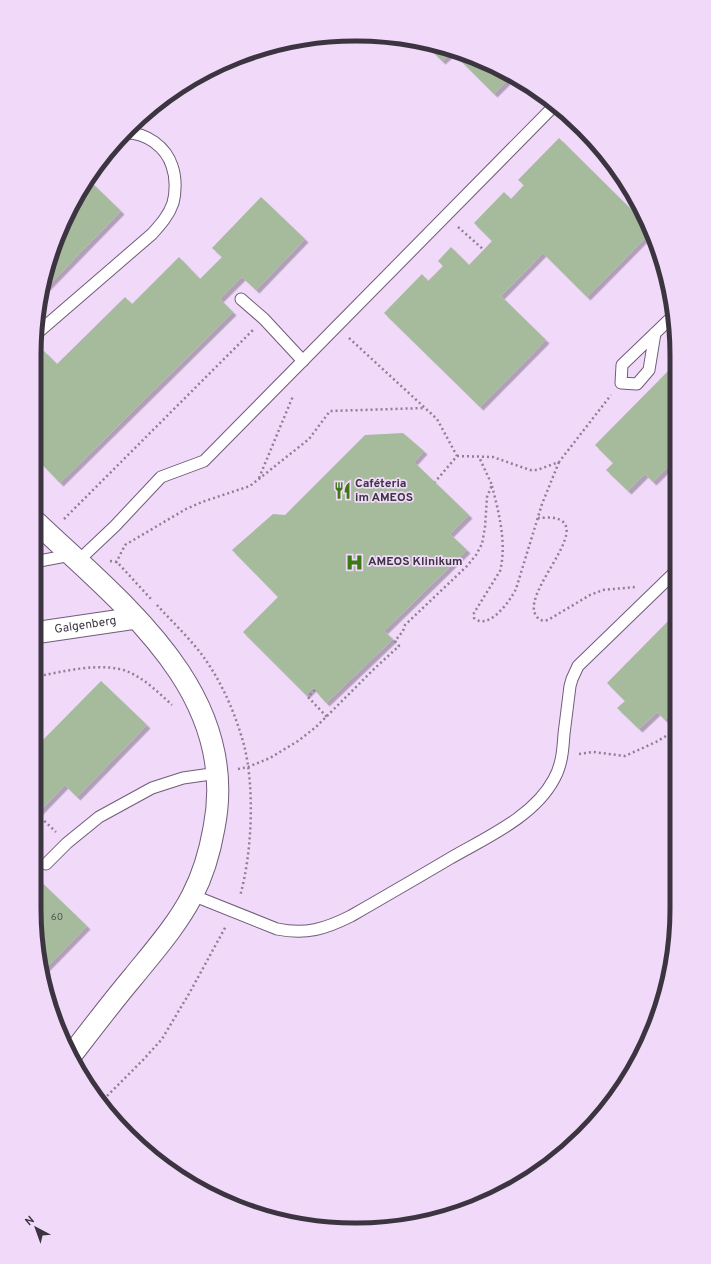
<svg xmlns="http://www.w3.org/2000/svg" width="711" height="1264" viewBox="0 0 711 1264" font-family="Overpass,sans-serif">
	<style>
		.building { fill: #a5bb9c; filter: url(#shadow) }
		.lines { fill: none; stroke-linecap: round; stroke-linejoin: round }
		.service-casing { stroke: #705c78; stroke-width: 13 }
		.minor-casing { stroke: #705c78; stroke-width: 23 }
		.path { stroke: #8f7f95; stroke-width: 2.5; stroke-dasharray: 2 3; stroke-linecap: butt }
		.service { stroke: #fff; stroke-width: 11 }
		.minor { stroke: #fff; stroke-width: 21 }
		.labels { text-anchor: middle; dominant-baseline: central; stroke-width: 3.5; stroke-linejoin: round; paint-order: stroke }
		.number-label { font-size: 10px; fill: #575658 }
		.poi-label { font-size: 12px; font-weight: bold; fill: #3d3441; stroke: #f0d9f9; text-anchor: start }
		.street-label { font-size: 12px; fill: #3d3441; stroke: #f0d9f9 }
		.rim { fill: none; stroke: #3d3441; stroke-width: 5 }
	</style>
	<defs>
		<filter id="shadow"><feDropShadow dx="3.5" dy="3.5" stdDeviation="0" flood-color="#0004"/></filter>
	</defs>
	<rect width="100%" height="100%" fill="#f0d9f9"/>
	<g class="building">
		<path d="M424 43 459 51 513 75 494 94 452 52 442 61Z"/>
		<path d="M559 138 646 224 650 233 587 297 543 253 501 296 546 340 480 407 384 313 422 274 428 281 443 266 438 261 451 247 469 265 492 241 474 223 504 192 511 199 524 185 518 180Z"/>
		<path d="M92 183 121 211 43 291 51 252 74 201Z"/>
		<path d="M261 197 305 239 256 290 242 277 220 299 233 312 60 483 35 457V360L44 351 57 364 125 297 132 304 179 257 200 279 222 257 212 248Z"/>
		<path d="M674 365 675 460 653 482 645 474 628 491 606 470 613 463 595 445Z"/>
		<path d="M403 433 424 451 414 462 469 515 450 534 467 550 384 631 393 639 326 703 313 688 306 695 243 632 278 597 232 550 273 514 285 515 365 435Z"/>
		<path d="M675 614 676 709 665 720 657 712 639 729 617 708 625 701 607 683Z"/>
		<path d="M101 681 147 725 77 797 65 785 34 817V774L43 764 34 755V749Z"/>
		<path d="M34 875 87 926 44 970 34 908Z"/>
	</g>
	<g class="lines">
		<defs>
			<g id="service">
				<path d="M241 299 264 319 303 361"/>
				<path d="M655 333 649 370 637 384 621 383 622 365 674 315"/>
				<path d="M35 335 152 234C161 224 169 215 173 203 176 192 176 177 172 166 166 147 146 132 125 133"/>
				<path d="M78 561 115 526 161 477 204 461 554 106"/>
				<path d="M34 562 71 555"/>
				<path d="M46 864 67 843 99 817 152 788 183 778 218 773"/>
				<path d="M192 895 277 929C306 935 325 929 351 916 384 897 417 878 449 859 485 838 534 817 554 779 562 765 563 749 564 734 566 718 568 702 570 686L572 679 578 666 675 572"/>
			</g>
			<g id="minor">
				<path d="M34 520C121 603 241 692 214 828 210 851 203 875 192 896 177 925 154 951 133 977 112 1002 93 1027 73 1053"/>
				<path id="s1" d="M34 633 136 618"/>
			</g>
		</defs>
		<use href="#service" class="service-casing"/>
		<use href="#minor" class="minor-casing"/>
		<g class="path">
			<path d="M458 227 484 250"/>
			<path d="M349 338 437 419 457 456 435 482"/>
			<path d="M457 456 493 457 530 470H537L559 462 611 395"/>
			<path d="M259 478 293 396"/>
			<path d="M492 486C499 513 507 544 500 571L474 613V618C489 631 510 601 516 589L542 504 559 462"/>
			<path d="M538 518C545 518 555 516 562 521 584 537 519 596 537 617 540 621 544 621 548 620L590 595 603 590 635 587"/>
			<path d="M64 519 253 330"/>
			<path d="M110 561 117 562 151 599"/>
			<path d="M116 563 125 545 186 509 202 502 250 486 309 439 330 411 425 408"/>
			<path d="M157 605C173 623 194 642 207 662 224 687 236 716 244 745 255 788 252 854 240 896"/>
			<path d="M34 677C62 672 105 660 131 673 147 681 159 693 172 705"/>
			<path d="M315 690 308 697 327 717"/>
			<path d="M579 754 593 752 625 756 656 742 676 730"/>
			<path d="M238 769 248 767 270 758 298 741 316 727 374 669 399 646 395 641 403 631 405 625 467 566 476 555 482 544 485 527 487 497 492 485 479 457"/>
			<path d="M37 814 56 832"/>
			<path d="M100 1103 143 1060 162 1039 190 992 226 926"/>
		</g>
		<use href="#service" class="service"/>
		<use href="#minor" class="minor"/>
	</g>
	<defs>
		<symbol id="restaurant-bare" viewBox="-9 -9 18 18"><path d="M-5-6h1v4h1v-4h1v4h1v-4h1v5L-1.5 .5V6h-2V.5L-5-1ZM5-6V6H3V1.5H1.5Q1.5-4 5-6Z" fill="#3c7813" stroke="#f0d9f9" stroke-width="2.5" paint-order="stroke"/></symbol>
		<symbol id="hospital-bare" viewBox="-9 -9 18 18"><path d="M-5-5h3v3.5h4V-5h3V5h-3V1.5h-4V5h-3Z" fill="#3c7813" stroke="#f0d9f9" stroke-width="2.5" paint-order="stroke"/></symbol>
	</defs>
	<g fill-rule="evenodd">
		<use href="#restaurant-bare" x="330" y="478" width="25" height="25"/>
		<use href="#hospital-bare" x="342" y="550" width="25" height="25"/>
	</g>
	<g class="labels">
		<g class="number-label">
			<text x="57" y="917">60</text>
		</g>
		<g class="poi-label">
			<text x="355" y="484">Caféteria<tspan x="355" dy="14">im AMEOS</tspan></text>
			<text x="368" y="562">AMEOS Klinikum</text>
		</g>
		<g class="street-label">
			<text stroke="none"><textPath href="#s1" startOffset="52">Galgenberg</textPath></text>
		</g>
	</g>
	<path d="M0 0H711V1264H0ZM355 41H356A314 314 0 0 1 670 355V909A314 314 0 0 1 356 1223H355A314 314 0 0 1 41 909V355A314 314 0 0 1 355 41Z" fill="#f0d9f9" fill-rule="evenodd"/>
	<path class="rim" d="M355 41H356A314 314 0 0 1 670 355V909A314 314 0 0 1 356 1223H355A314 314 0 0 1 41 909V355A314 314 0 0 1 355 41Z"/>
	<g transform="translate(36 1228) rotate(319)" stroke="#f0d9f9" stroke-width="3" paint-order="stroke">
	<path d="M0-3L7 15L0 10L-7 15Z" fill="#3d3441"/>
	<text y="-6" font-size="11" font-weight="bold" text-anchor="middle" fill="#3d3441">N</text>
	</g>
</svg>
